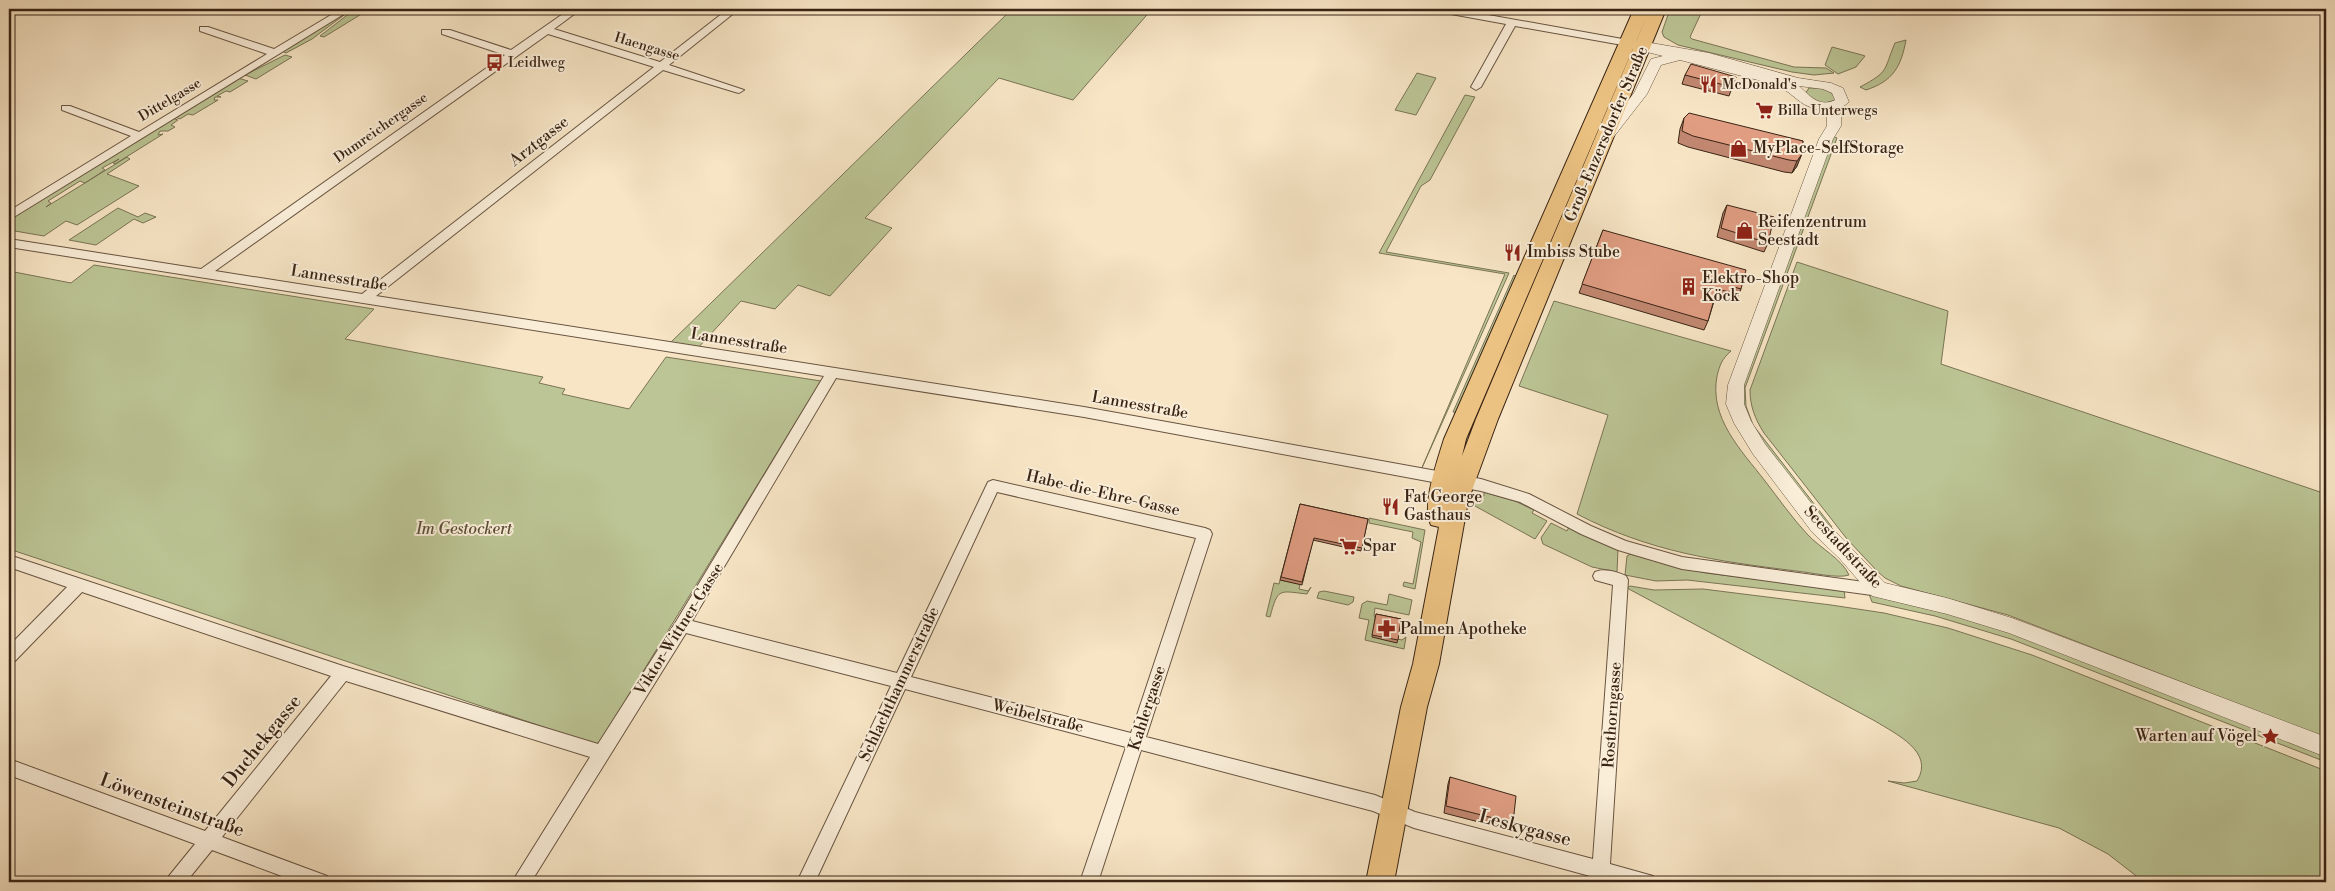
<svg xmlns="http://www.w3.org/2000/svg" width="2335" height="891" viewBox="0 0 2335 891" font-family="'Libre Bodoni',serif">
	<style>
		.green { fill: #bcc595; stroke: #7a7455 }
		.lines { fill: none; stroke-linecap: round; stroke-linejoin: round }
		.minor-casing { stroke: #685441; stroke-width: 2 }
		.tertiary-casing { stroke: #685441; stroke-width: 1 }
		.primary-casing { stroke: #392415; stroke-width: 2 }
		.minor { fill: #faeed9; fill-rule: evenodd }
		.tertiary { fill: #faeed9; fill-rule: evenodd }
		.primary { fill: #ecc282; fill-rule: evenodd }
		.wall { fill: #c18770; stroke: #392415 }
		.shaded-wall { fill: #9d6e5b; stroke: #392415 }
		.building { fill: #e09d82; stroke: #392415 }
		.labels { text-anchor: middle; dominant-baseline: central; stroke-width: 4; stroke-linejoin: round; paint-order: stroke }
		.far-street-label { font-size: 14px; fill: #392415; stroke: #faeed9 }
		.far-poi-label { font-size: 14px; fill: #392415; stroke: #faeed9; text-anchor: start }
		.street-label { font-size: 16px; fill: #392415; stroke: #faeed9 }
		.poi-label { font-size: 16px; fill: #392415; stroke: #faeed9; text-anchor: start }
		.park-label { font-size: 16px; font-style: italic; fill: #5a4c35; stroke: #faeed9 }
		.near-street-label { font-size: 19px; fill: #392415; stroke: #faeed9 }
	</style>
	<rect width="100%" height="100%" fill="#f7e5c5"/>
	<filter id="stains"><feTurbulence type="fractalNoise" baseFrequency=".004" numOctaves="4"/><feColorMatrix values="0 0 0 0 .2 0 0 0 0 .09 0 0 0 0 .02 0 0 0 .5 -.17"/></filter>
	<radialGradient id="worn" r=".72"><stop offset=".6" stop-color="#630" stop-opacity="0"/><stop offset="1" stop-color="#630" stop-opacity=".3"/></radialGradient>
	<g class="green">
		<path d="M352 9 312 39 286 53 282 51Z"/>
		<path d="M355 9 368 10 324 37 320 36Z"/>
		<path d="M1012 9H1152L1073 100 999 78 865 218 892 228 830 296 798 285 775 309 741 301 697 349 669 344Z"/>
		<path d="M1670 9H1703L1690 37 1692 39 1794 67 1826 68 1834 73 1814 75 1792 72 1678 45 1664 37 1662 32Z"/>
		<path d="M1906 40C1901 67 1893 81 1866 90L1860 87C1890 71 1883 71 1895 43Z"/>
		<path d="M1832 47 1862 55 1865 56 1856 67 1838 74 1825 65Z"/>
		<path d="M285 55 292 57 256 79 245 75Z"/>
		<path d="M1417 73 1436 78 1416 115 1395 110Z"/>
		<path d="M238 78 248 81 230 92 226 91 217 96 221 97H215L214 100H218L193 115 188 114 180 119 175 117Z"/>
		<path d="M1809 88H1821L1832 93 1836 100 1822 104 1805 94Z"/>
		<path d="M1465 95 1475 97 1430 180 1421 186 1386 252 1509 273 1421 470 1505 274 1379 253Z"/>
		<path d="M172 118 178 120 171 125 175 127 168 131H160L158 135 163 134 115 164 113 163 119 159 102 168 105 170 85 183 80 181 48 201 51 203 46 207 127 157 130 159 107 174 139 186 77 225 66 221 44 236 9 230V219Z"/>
		<path d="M1833 136 1837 138 1745 388 1746 406 1753 425 1832 527 1829 528 1747 422 1740 390Z"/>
		<path d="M118 208 138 217 145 213 156 217 143 223 134 219 96 245 69 240Z"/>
		<path d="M1797 262 1948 311 1941 364 2326 494V738L2008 615 1901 586 1885 578 1878 572 1847 539 1764 433C1755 419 1750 406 1750 390Z"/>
		<path d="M94 265 374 309 345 339 543 377 539 383 565 389 562 394 629 409 666 357 821 381 598 745 9 549V271L71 283Z"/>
		<path d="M1514 275 1516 277 1458 413 1453 412Z"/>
		<path d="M1554 301 1731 351C1722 359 1720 364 1717 376 1709 418 1741 450 1765 481 1779 499 1792 518 1808 535 1819 547 1843 560 1849 575 1838 579 1809 572 1796 571 1716 561 1650 552 1577 514L1608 415 1519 386Z"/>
		<path d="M1484 492 1515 501 1534 510 1532 513 1547 521 1535 539 1475 506V499L1478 496H1484Z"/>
		<path d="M1369 518 1425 530 1415 589 1403 586 1404 582 1413 584 1421 542 1412 538 1413 532 1369 523Z"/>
		<path d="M1551 523 1567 531 1569 527 1618 549 1617 572 1592 567 1543 544 1541 538Z"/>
		<path d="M1630 554 1706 573 1844 590 1845 598 1687 580 1656 581 1625 575 1627 556Z"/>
		<path d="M1280 580 1300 584 1299 589 1308 591 1311 587 1307 594C1279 591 1278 587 1270 617L1266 616 1274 583 1279 584Z"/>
		<path d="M1630 586 1654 590 1703 589 1831 605 1884 613 1948 628 2032 655 2326 771V882H2144L2108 854 2059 828 1888 781 1904 783 1917 781C1935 752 1896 734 1875 721L1627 588Z"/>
		<path d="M1324 591 1354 597 1353 602 1348 605 1317 598 1319 592Z"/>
		<path d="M1389 594 1412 600 1409 615 1375 608 1374 616 1397 639 1402 640 1406 637 1404 649 1365 640 1369 620 1359 618 1362 604 1367 601 1387 605Z"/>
		<path d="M1869 594C2027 625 2177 694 2326 753V762L2011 639 1935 616 1872 602Z"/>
	</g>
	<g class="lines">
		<defs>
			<g id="minor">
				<path d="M341 9H352L9 220V211L131 136 62 110V106H70L139 132 267 54 200 31V27H208L274 49Z"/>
				<path d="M570 9H581L554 29 660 62 728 9H739L669 65 744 90 739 93 735 92 663 70 376 296 1084 407 1481 479 1529 494 1591 526 1626 541 1682 557 1879 584 1884 586 1887 590 1884 594 1879 596 1682 569 1618 550 1581 534 1520 502 1481 491 1084 417 836 378 692 621 897 673 988 482 993 480 1205 528 1210 530 1212 534 1146 737 1375 795 1415 812 1593 859 1613 585 1595 580 1593 576 1595 572C1604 568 1617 572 1626 576L1628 580 1610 864 1653 876 1656 882H1615L1601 879 1414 828 1373 811 1141 750 1098 882H1080L1126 747 905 689 815 882H797L891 686 686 633 531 882H512L590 757 346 681 222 837 327 876 330 882H298L212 850 186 882H166L169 876 195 844 9 775V759L205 831 331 676 82 592 15 661 9 663V646L67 587 9 567V555L343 666 598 744 677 620 824 376 9 247V239L201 269 505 55 442 34V30H450L511 50ZM548 34 654 67 362 294 215 271ZM997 492 1196 538 1131 733 911 677Z"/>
				<path d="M1435 9H1455L1628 40 1633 43 1628 46 1515 26 1481 87 1476 90 1471 87 1506 24 1440 12Z"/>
			</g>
			<path id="tertiary" d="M1628 39 1709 53 1798 78 1831 83 1843 88 1849 102 1841 108V126L1833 139 1744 385V404L1751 421 1765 444 1826 522 1885 583 1947 598 2012 618 2326 737V757L2009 633 1947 614 1872 596 1840 559 1812 532 1753 454 1734 423 1726 404 1728 385 1819 139 1827 126V111C1798 107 1800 98 1777 85L1680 60 1661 65 1647 94 1612 139H1602L1600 136 1634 93 1651 59 1663 56 1623 46 1622 43 1623 40ZM1799 86 1823 89 1832 93 1835 100C1819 108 1809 95 1799 86Z"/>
			<path id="primary" d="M1634 9H1666L1498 419 1468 501 1439 664 1427 707 1394 882H1366L1401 707 1413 664 1439 527 1431 525C1421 506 1438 459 1444 439ZM1649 11 1476 419 1462 456 1466 439Z"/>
		</defs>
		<use href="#minor" class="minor-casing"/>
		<use href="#tertiary" class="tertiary-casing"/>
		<use href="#primary" class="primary-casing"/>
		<use href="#minor" class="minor"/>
		<use href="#tertiary" class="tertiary"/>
		<use href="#primary" class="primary"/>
	</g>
	<g class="wall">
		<path d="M1685 75 1736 77 1729 96 1682 84Z"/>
		<path d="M1684 118 1803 141 1797 166 1792 173 1784 172 1688 147 1678 143 1680 129Z"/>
		<path d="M1727 205 1768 243 1764 252 1717 237 1723 213Z"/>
		<path d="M1603 230 1741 289 1737 298 1731 296 1729 302 1715 298 1708 321 1704 330 1579 293Z"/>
		<path d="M1300 504 1368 519 1361 551 1313 540 1302 585 1280 580Z"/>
		<path d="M1376 614 1401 619 1397 643 1372 637Z"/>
		<path d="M1450 777 1513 823 1510 830 1444 813 1448 784Z"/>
	</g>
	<path class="shaded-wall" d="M1802 154 1797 166 1792 173 1797 161Z"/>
	<g class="building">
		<path d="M1691 64 1736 77 1732 87 1685 75Z"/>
		<path d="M1689 113 1803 141 1802 154 1797 161 1789 160 1693 136 1682 131 1684 118Z"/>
		<path d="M1727 205 1774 217 1768 243 1721 228Z"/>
		<path d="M1603 230 1746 270 1741 289 1734 287 1733 293 1717 289 1708 321 1582 284Z"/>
		<path d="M1300 504 1368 519 1362 548 1314 538 1302 582 1281 577Z"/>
		<path d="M1376 614 1401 619 1398 640 1372 635Z"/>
		<path d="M1450 777 1516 796 1513 823 1446 806Z"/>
	</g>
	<defs>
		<symbol id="bus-bare" viewBox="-9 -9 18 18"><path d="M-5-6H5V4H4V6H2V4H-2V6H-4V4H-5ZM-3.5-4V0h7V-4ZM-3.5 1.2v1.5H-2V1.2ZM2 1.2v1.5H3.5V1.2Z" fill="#8f2418" stroke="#faeed9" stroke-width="2.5" paint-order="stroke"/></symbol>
		<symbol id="restaurant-bare" viewBox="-9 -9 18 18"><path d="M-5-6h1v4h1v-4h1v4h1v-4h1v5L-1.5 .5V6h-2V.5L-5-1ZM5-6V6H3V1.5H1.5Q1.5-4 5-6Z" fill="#8f2418" stroke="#faeed9" stroke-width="2.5" paint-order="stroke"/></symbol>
		<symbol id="supermarket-bare" viewBox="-9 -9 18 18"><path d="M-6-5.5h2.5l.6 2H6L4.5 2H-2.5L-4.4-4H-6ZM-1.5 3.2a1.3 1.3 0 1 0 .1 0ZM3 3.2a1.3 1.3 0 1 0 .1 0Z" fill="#8f2418" stroke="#faeed9" stroke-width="2.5" paint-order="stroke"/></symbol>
		<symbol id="shop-bare" viewBox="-9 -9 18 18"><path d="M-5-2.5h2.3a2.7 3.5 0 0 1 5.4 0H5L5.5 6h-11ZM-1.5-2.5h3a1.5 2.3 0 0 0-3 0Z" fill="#8f2418" stroke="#faeed9" stroke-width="2.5" paint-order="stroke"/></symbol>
		<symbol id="building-bare" viewBox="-9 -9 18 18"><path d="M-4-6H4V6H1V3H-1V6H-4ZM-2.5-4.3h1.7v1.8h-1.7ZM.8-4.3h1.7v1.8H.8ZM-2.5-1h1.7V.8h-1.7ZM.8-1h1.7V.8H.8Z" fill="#8f2418" stroke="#faeed9" stroke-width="2.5" paint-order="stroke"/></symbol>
		<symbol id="pharmacy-bare" viewBox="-9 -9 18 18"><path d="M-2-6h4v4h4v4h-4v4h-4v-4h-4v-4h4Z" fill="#8f2418" stroke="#faeed9" stroke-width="2.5" paint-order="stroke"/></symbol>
		<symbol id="sight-bare" viewBox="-9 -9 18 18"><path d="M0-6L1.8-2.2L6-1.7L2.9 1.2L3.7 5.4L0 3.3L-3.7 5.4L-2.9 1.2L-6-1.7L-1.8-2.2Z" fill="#8f2418" stroke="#faeed9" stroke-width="2.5" paint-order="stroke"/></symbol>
	</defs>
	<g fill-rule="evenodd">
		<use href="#bus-bare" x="482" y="50" width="25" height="25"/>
		<use href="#restaurant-bare" x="1696" y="72" width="25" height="25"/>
		<use href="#supermarket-bare" x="1752" y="98" width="25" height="25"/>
		<use href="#shop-bare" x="1726" y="136" width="25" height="25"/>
		<use href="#shop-bare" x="1732" y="218" width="25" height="25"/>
		<use href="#restaurant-bare" x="1500" y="240" width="25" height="25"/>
		<use href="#building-bare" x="1676" y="274" width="25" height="25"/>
		<use href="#restaurant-bare" x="1378" y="494" width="25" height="25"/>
		<use href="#supermarket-bare" x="1336" y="534" width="25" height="25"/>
		<use href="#pharmacy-bare" x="1374" y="616" width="25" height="25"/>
		<use href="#sight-bare" x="2258" y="724" width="25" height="25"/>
	</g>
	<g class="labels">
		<g class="far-street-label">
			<text transform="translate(647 47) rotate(17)">Haengasse</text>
			<text transform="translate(170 100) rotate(-31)">Dittelgasse</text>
			<text transform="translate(381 128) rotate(-35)">Dumreichergasse</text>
		</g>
		<g class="far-poi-label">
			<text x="508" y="63">Leidlweg</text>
			<text x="1722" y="85">McDonald's</text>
			<text x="1778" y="111">Billa Unterwegs</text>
		</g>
		<g class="street-label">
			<text transform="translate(1606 134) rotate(-67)">Groß-Enzersdorfer Straße</text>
			<text transform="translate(539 141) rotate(-38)">Arztgasse</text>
			<text transform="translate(339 278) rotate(9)">Lannesstraße</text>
			<text transform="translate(739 341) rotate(9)">Lannesstraße</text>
			<text transform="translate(1140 405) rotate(10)">Lannesstraße</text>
			<text transform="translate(1103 493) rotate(13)">Habe-die-Ehre-Gasse</text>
			<text transform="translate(1843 547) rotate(47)">Seestadtstraße</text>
			<text transform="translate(679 629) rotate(-58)">Viktor-Wittner-Gasse</text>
			<text transform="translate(899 684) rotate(-65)">Schlachthammerstraße</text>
			<text transform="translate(1147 708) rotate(-72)">Kahlergasse</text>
			<text transform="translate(1612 715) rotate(-86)">Rosthorngasse</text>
			<text transform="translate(1038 716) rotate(14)">Weibelstraße</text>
		</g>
		<g class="poi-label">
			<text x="1753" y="148">MyPlace-SelfStorage</text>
			<text x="1758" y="222">Reifenzentrum<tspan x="1758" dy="18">Seestadt</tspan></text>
			<text x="1527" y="252">Imbiss Stube</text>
			<text x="1702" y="278">Elektro-Shop<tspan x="1702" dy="18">Köck</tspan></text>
			<text x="1404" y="497">Fat George<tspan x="1404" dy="18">Gasthaus</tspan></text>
			<text x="1363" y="546">Spar</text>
			<text x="1400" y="629">Palmen Apotheke</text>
			<text x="2257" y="736" text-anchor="end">Warten auf Vögel</text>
		</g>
		<g class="park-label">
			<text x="464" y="529">Im Gestockert</text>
		</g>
		<g class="near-street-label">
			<text transform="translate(262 741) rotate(-51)">Duchekgasse</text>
			<text transform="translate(172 805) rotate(20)">Löwensteinstraße</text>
			<text transform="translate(1525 828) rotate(15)">Leskygasse</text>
		</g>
	</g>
	<rect width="2335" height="891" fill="none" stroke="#f7e5c5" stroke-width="30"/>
	<rect x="10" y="10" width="2315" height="871" fill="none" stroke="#392415" stroke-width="2.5"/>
	<rect x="15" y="15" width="2305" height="861" fill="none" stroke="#392415"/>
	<rect width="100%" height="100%" filter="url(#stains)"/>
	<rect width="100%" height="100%" fill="url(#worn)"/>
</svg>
